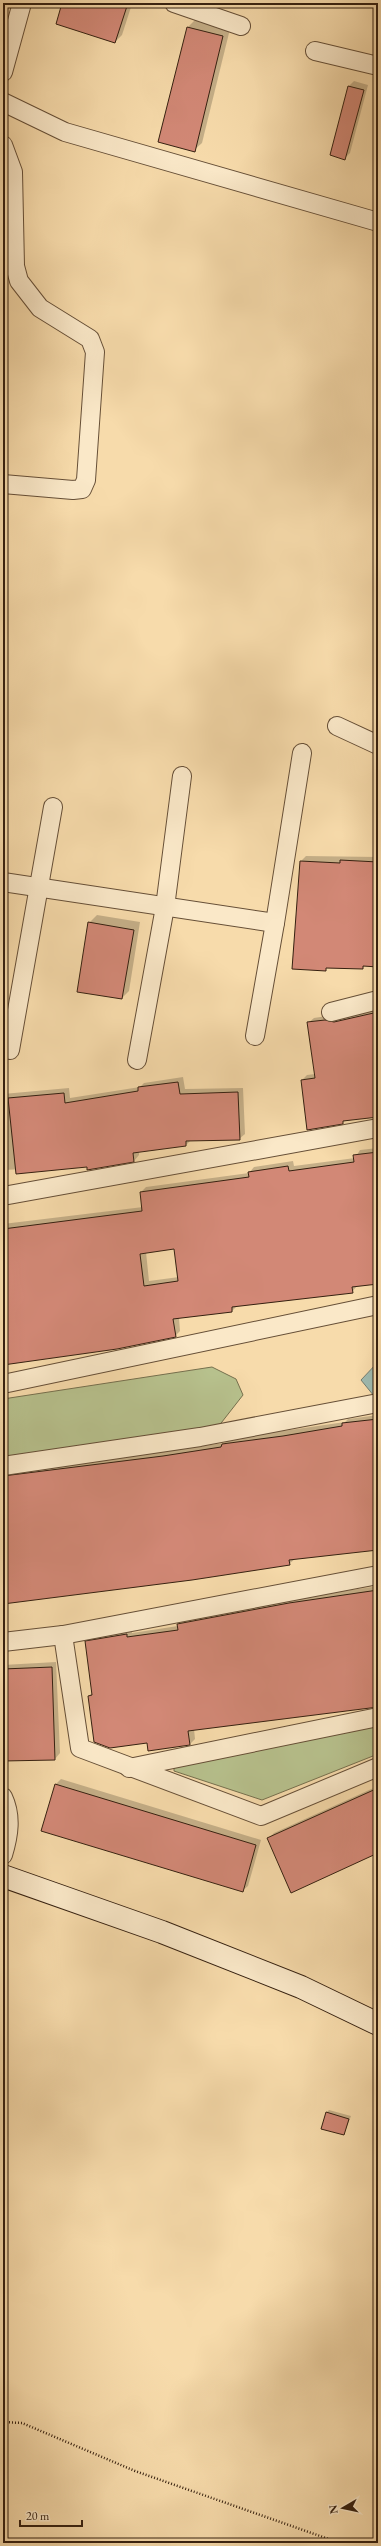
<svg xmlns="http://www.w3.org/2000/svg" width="381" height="2546" viewBox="0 0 381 2546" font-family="'EB Garamond',serif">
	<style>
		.green { fill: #b7c18d; stroke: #76704e }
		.water { fill: #9ebab0; stroke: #747c70 }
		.shadow { fill: #0003; fill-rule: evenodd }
		.building { fill: #d28876; stroke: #352010; fill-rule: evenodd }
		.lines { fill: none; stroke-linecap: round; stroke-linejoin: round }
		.street-casing { stroke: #664f37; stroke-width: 20 }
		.secondary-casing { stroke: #352010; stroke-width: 24 }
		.path { stroke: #352010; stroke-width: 2.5; stroke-dasharray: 1 2; stroke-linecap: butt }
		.street { stroke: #fae8c8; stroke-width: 18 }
		.secondary { stroke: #fae8c8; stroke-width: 22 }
	</style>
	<rect width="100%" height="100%" fill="#f7dbab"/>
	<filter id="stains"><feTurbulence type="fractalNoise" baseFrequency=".005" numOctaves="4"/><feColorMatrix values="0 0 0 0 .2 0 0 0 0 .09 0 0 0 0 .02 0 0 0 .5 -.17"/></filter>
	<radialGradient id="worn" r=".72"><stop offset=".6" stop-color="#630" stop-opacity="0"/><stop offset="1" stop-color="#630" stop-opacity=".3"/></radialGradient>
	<g class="green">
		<path d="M212 1367 236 1379 243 1395 218 1427 3 1458V1399Z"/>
		<path d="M378 1717V1754L262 1800 174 1771V1761Z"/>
	</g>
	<path class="water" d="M378 1362V1396H374L361 1380Z"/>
	<g class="shadow">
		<path d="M63 3H119L131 7 122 35 115 42Z"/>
		<path d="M364 3H378V8L363 6Z"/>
		<path d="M195 20 230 29 202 143 194 150 188 27Z"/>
		<path d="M354 81 368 85 350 153 345 158 349 86Z"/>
		<path d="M306 856 378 857V965H366L362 968H293L301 861Z"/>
		<path d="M97 915 140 922 129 991 122 998 89 923Z"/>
		<path d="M378 1008V1115L308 1128 302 1080 307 1075 315 1074 308 1023 314 1018Z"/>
		<path d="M183 1077 185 1089 243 1088 245 1134 239 1139 191 1140 186 1145 139 1151V1155L134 1161 88 1169 87 1166 3 1170V1094L69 1088 70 1098 140 1087 144 1083Z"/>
		<path d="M378 1148V1283L357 1286 352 1292 237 1306 232 1311 179 1318 180 1331 175 1336 3 1364V1224L143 1207 141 1192 146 1187 249 1173 254 1167 293 1161 294 1166 355 1158 360 1150ZM175 1248 179 1277 149 1281 146 1252Z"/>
		<path d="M378 1415V1549L295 1559 289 1564 3 1603V1473L169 1451 224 1443 228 1439 345 1422 348 1419Z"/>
		<path d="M378 1582V1706L194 1729 195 1739 190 1744 148 1742 89 1696 93 1692 86 1642 91 1637 132 1629V1633L178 1626 184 1619 295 1598 372 1587Z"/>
		<path d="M56 1662 60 1753 55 1759 3 1760V1665Z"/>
		<path d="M61 1779 261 1840 248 1886 242 1891 56 1784Z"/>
		<path d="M378 1786V1853L269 1838 274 1833Z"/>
		<path d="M329 2110 351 2116 344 2134 327 2112Z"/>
	</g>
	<g class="building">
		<path d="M62 3H128L115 43 56 24Z"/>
		<path d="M187 27 223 36 195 152 158 142Z"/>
		<path d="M348 86 364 90 345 160 330 155Z"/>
		<path d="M340 860 378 862V967L363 966V969L326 968V971L292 969 300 861 340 863Z"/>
		<path d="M88 922 134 930 122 999 77 992Z"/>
		<path d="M378 1012V1117L343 1121V1124L307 1130 301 1080 315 1078 307 1022 325 1020 334 1022Z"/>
		<path d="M178 1082 180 1094 238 1092 240 1140 186 1141V1146L133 1153 134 1162 87 1170V1167L16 1174 8 1098 64 1093 65 1103 138 1091V1087Z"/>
		<path d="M378 1152V1284L352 1287 353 1293 232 1307V1312L173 1319 176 1337 117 1349 3 1365V1229L142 1211 140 1192 249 1177 248 1172 288 1166 289 1171 354 1162 353 1155ZM174 1249 178 1281 144 1286 140 1254Z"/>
		<path d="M378 1419V1550L289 1560 290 1565 192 1580 3 1604V1476L163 1456 221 1447 222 1444 283 1436 342 1426V1423Z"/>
		<path d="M378 1590V1707L188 1731 190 1745 148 1751 147 1743 110 1748 94 1742 88 1696 92 1695 85 1641 127 1634V1637L178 1630 177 1624 289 1603Z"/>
		<path d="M52 1667 55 1760 3 1761V1669Z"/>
		<path d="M55 1784 256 1845 243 1892 41 1831Z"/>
		<path d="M378 1788V1853L291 1893 267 1838Z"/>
		<path d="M326 2112 349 2119 344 2135 321 2129Z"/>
	</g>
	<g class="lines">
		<defs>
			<g id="street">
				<path d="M174 3 241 26"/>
				<path d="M315 51 378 66"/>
				<path d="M3 72 22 3"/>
				<path d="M3 102 65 132 378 222"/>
				<path d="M3 145 13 172 15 266 19 281 40 308 90 339 95 352 86 480 82 489 73 490 3 484"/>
				<path d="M337 726 378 745"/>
				<path d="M3 882 275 923 302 753"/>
				<path d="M331 1012 378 1000"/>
				<path d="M255 1036 275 923"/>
				<path d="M10 1050 53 807"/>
				<path d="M137 1060 165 907 182 776"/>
				<path d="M3 1196 378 1128"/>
				<path d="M3 1384 378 1305"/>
				<path d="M3 1466 200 1437 378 1403"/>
				<path d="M63 1635 80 1748 261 1816 378 1767"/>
				<path d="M3 1642 63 1635 378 1575"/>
				<path d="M129 1768 378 1717"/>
				<path d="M3 1797C12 1816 9 1835 3 1855"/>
			</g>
			<path id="secondary" d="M3 1876 162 1932 301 1987 378 2024"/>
		</defs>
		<use href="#street" class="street-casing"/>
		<use href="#secondary" class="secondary-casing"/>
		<path class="path" d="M3 2422 22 2423 135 2471 340 2543"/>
		<use href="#street" class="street"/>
		<use href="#secondary" class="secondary"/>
	</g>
	<rect width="381" height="2546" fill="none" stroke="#f7dbab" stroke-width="16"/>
	<rect x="4" y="4" width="373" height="2538" fill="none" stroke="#352010" stroke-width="2"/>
	<rect x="8" y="8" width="365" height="2530" fill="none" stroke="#352010"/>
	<g transform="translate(343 2508) rotate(261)" stroke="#fae8c8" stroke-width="3" paint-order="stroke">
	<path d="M0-3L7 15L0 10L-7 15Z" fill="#352010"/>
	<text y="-6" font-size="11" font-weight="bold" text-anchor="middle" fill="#352010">N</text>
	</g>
	<path d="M20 2520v6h62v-6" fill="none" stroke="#352010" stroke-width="2"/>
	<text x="26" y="2520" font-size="12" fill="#352010" stroke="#fae8c8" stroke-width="3" paint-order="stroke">20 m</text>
	<rect width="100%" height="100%" filter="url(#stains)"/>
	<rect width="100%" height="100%" fill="url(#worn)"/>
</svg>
